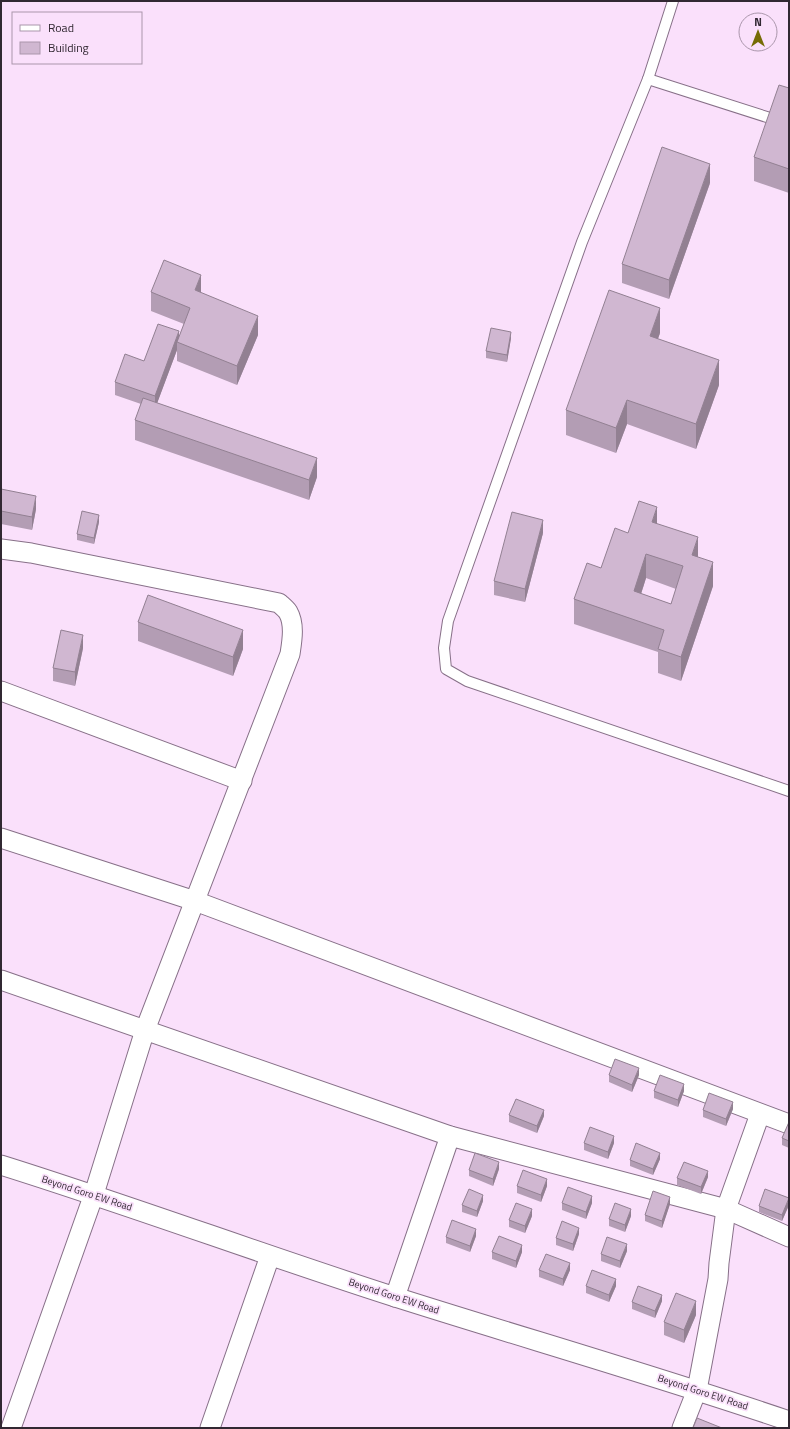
<svg xmlns="http://www.w3.org/2000/svg" width="790" height="1429" viewBox="0 0 790 1429" font-family="'Titillium Web',sans-serif">
	<style>
		.lines { fill: none; stroke-linecap: round; stroke-linejoin: round }
		.lane-casing { stroke: #877088; stroke-width: 12 }
		.street-casing { stroke: #877088; stroke-width: 21 }
		.lane { stroke: #fff; stroke-width: 10 }
		.street { stroke: #fff; stroke-width: 19 }
		.wall { fill: #b39db4; fill-rule: evenodd }
		.shaded-wall { fill: #928092 }
		.building { fill: #d0b7d1; stroke: #928092; fill-rule: evenodd }
		.labels { text-anchor: middle; dominant-baseline: central; stroke-width: 3.5; stroke-linejoin: round; paint-order: stroke }
		.street-label { font-size: 10px; fill: #312832; stroke: #fae0fb }
	</style>
	<rect width="100%" height="100%" fill="#fae0fb"/>
	<g class="lines">
		<defs>
			<g id="lane">
				<path d="M673 1 648 79 582 242 448 621 444 648 446 669 467 681 789 791"/>
				<path d="M648 79 770 118"/>
			</g>
			<g id="street">
				<path d="M1 549 31 553 279 603C281 605 286 609 288 612 295 624 292 641 290 654L145 1030 94 1194 11 1428"/>
				<path d="M1 691 242 781"/>
				<path d="M1 838 195 901 789 1124"/>
				<path d="M1 980 450 1136 726 1209 789 1237"/>
				<path d="M1 1165C132 1206 261 1254 392 1296 524 1338 657 1376 789 1421"/>
				<path d="M395 1297 450 1136"/>
				<path d="M210 1428 270 1256"/>
				<path d="M682 1428 697 1390 718 1279 719 1263 726 1209 760 1114"/>
			</g>
		</defs>
		<use href="#lane" class="lane-casing"/>
		<use href="#street" class="street-casing"/>
		<use href="#lane" class="lane"/>
		<use href="#street" class="street"/>
	</g>
	<g class="wall">
		<path d="M789 88V193L754 181V157Z"/>
		<path d="M710 183 669 299 622 283V264Z"/>
		<path d="M151 292 201 293 258 335 237 385 177 361V350L157 403 317 477 309 500 135 440V420L141 404 115 395V382L179 337 184 324 151 311Z"/>
		<path d="M660 333 658 339 719 385 696 449 627 424 616 453 566 435V410Z"/>
		<path d="M511 338 507 362 486 358V351Z"/>
		<path d="M1 489 36 509 32 530 1 524Z"/>
		<path d="M99 522 94 544 77 540V534Z"/>
		<path d="M657 524 698 557 713 586 681 681 658 673V652L574 624V599L601 568 628 533ZM646 578 676 589 671 604 641 594Z"/>
		<path d="M543 533 525 602 494 595V581Z"/>
		<path d="M138 622 243 649 233 676 138 641Z"/>
		<path d="M83 648 75 686 53 681V668Z"/>
		<path d="M609 1075H639L632 1092 609 1082Z"/>
		<path d="M654 1091H684L678 1107 654 1098Z"/>
		<path d="M733 1109 726 1126 703 1117V1110Z"/>
		<path d="M509 1115 544 1116 537 1133 509 1122Z"/>
		<path d="M789 1122V1148L782 1145V1138Z"/>
		<path d="M584 1143H614L608 1159 584 1150Z"/>
		<path d="M660 1159 653 1175 630 1166V1160Z"/>
		<path d="M499 1169 493 1186 469 1176V1170Z"/>
		<path d="M708 1177 701 1194 677 1185V1178Z"/>
		<path d="M517 1186H547L541 1202 517 1193Z"/>
		<path d="M483 1201 477 1217 462 1212V1205Z"/>
		<path d="M562 1203H592L586 1219 562 1210Z"/>
		<path d="M670 1204 662 1228 645 1221V1215Z"/>
		<path d="M789 1205 782 1221 759 1212V1206Z"/>
		<path d="M532 1216 525 1233 509 1227V1220Z"/>
		<path d="M631 1216 625 1232 609 1226V1219Z"/>
		<path d="M579 1234 573 1251 556 1245V1238Z"/>
		<path d="M476 1236 470 1252 446 1243V1237Z"/>
		<path d="M627 1251 620 1268 601 1261V1254Z"/>
		<path d="M492 1252H522L516 1268 492 1259Z"/>
		<path d="M539 1270H570L563 1286 539 1277Z"/>
		<path d="M586 1286H616L609 1302 586 1293Z"/>
		<path d="M662 1301 655 1318 632 1309V1302Z"/>
		<path d="M696 1315 684 1343 664 1335V1322Z"/>
	</g>
	<g class="shaded-wall">
		<path d="M710 164V183L669 299V280Z"/>
		<path d="M201 275V294L195 290Z"/>
		<path d="M660 308V333L650 360V336Z"/>
		<path d="M258 316V335L237 385V366Z"/>
		<path d="M179 331V342H177V350L155 409V396Z"/>
		<path d="M511 332V338L507 362V355Z"/>
		<path d="M719 360V385L696 449V424Z"/>
		<path d="M627 400V424L616 453V428Z"/>
		<path d="M317 458V477L309 500V480Z"/>
		<path d="M36 496V509L32 530V517Z"/>
		<path d="M657 507V532L652 522Z"/>
		<path d="M99 515V522L94 544V538Z"/>
		<path d="M543 520V533L525 602V589Z"/>
		<path d="M698 537V562L692 555Z"/>
		<path d="M646 554V578L634 616V591Z"/>
		<path d="M713 562V586L681 681V657Z"/>
		<path d="M243 630V649L233 676V657Z"/>
		<path d="M83 635V648L75 686V672Z"/>
		<path d="M639 1068V1075L632 1092V1085Z"/>
		<path d="M684 1084V1091L678 1107V1100Z"/>
		<path d="M733 1102V1109L726 1126V1119Z"/>
		<path d="M544 1110V1116L537 1133V1126Z"/>
		<path d="M614 1136V1143L608 1159V1152Z"/>
		<path d="M660 1153V1159L653 1175V1169Z"/>
		<path d="M499 1162V1169L493 1186V1179Z"/>
		<path d="M708 1171V1177L701 1194V1187Z"/>
		<path d="M547 1179V1186L541 1202V1195Z"/>
		<path d="M483 1195V1201L477 1217V1211Z"/>
		<path d="M592 1196V1203L586 1219V1212Z"/>
		<path d="M670 1197V1204L662 1228V1221Z"/>
		<path d="M789 1198V1205L782 1221V1215Z"/>
		<path d="M532 1209V1216L525 1233V1226Z"/>
		<path d="M631 1209V1216L625 1232V1225Z"/>
		<path d="M579 1228V1234L573 1251V1244Z"/>
		<path d="M476 1229V1236L470 1252V1246Z"/>
		<path d="M627 1244V1251L620 1268V1261Z"/>
		<path d="M522 1245V1252L516 1268V1261Z"/>
		<path d="M570 1263V1270L563 1286V1279Z"/>
		<path d="M616 1279V1286L609 1302V1295Z"/>
		<path d="M662 1295V1301L655 1318V1311Z"/>
		<path d="M696 1301V1315L684 1343V1330Z"/>
	</g>
	<g class="building">
		<path d="M779 85 789 88V169L754 157Z"/>
		<path d="M662 147 710 164 669 280 622 264Z"/>
		<path d="M164 260 201 275 195 290 258 316 237 366 177 342 190 308 151 292Z"/>
		<path d="M609 290 660 308 650 336 719 360 696 424 627 400 616 428 566 410Z"/>
		<path d="M158 324 179 331 155 396 115 382 125 354 144 361Z"/>
		<path d="M491 328 511 332 507 355 486 351Z"/>
		<path d="M143 398 317 458 309 480 135 420Z"/>
		<path d="M1 489 36 496 32 517 1 511Z"/>
		<path d="M639 501 657 507 652 522 698 537 692 555 713 562 681 657 658 649 664 630 574 599 587 563 601 568 615 528 628 533ZM646 554 683 566 671 604 634 591Z"/>
		<path d="M82 511 99 515 94 538 77 534Z"/>
		<path d="M512 512 543 520 525 589 494 581Z"/>
		<path d="M148 595 243 630 233 657 138 622Z"/>
		<path d="M61 630 83 635 75 672 53 668Z"/>
		<path d="M615 1059 639 1068 632 1085 609 1075Z"/>
		<path d="M660 1075 684 1084 678 1100 654 1091Z"/>
		<path d="M709 1093 733 1102 726 1119 703 1110Z"/>
		<path d="M516 1099 544 1110 537 1126 509 1115Z"/>
		<path d="M789 1122V1141L782 1138Z"/>
		<path d="M590 1127 614 1136 608 1152 584 1143Z"/>
		<path d="M636 1143 660 1153 653 1169 630 1160Z"/>
		<path d="M475 1153 499 1162 493 1179 469 1170Z"/>
		<path d="M684 1162 708 1171 701 1187 677 1178Z"/>
		<path d="M523 1170 547 1179 541 1195 517 1186Z"/>
		<path d="M568 1187 592 1196 586 1212 562 1203Z"/>
		<path d="M469 1189 483 1195 477 1211 462 1205Z"/>
		<path d="M765 1189 789 1198 782 1215 759 1206Z"/>
		<path d="M653 1191 670 1197 662 1221 645 1215Z"/>
		<path d="M516 1203 532 1209 525 1226 509 1220Z"/>
		<path d="M615 1203 631 1209 625 1225 609 1219Z"/>
		<path d="M452 1220 476 1229 470 1246 446 1237Z"/>
		<path d="M562 1221 579 1228 573 1244 556 1238Z"/>
		<path d="M499 1236 522 1245 516 1261 492 1252Z"/>
		<path d="M607 1237 627 1244 620 1261 601 1254Z"/>
		<path d="M546 1254 570 1263 563 1279 539 1270Z"/>
		<path d="M592 1270 616 1279 609 1295 586 1286Z"/>
		<path d="M638 1286 662 1295 655 1311 632 1302Z"/>
		<path d="M676 1293 696 1301 684 1330 664 1322Z"/>
		<path d="M697 1418 722 1428H693Z"/>
	</g>
	<g class="labels">
		<g class="street-label">
			<text transform="translate(87 1193) rotate(18)">Beyond Goro EW Road</text>
			<text transform="translate(394 1296) rotate(18)">Beyond Goro EW Road</text>
			<text transform="translate(703 1392) rotate(18)">Beyond Goro EW Road</text>
		</g>
	</g>
	<rect width="790" height="1429" fill="none" stroke="#312832" stroke-width="4"/>
	<rect x="12" y="12" width="130" height="52" fill="#fae0fb" stroke="#aa96ab"/>
	<rect x="20" y="25" width="20" height="6" fill="#ffffff" stroke="#aa96ab"/>
	<text x="48" y="32" font-size="12" fill="#312832">Road</text>
	<rect x="20" y="42" width="20" height="12" fill="#d0b7d1" stroke="#aa96ab"/>
	<text x="48" y="52" font-size="12" fill="#312832">Building</text>
	<g transform="translate(758 32)"><circle r="19" fill="#fae0fb" stroke="#aa96ab"/>
	<path d="M0-3L7 15L0 10L-7 15Z" fill="#766c06"/>
	<text y="-6" font-size="11" font-weight="bold" text-anchor="middle" fill="#312832">N</text>
	</g>
</svg>
